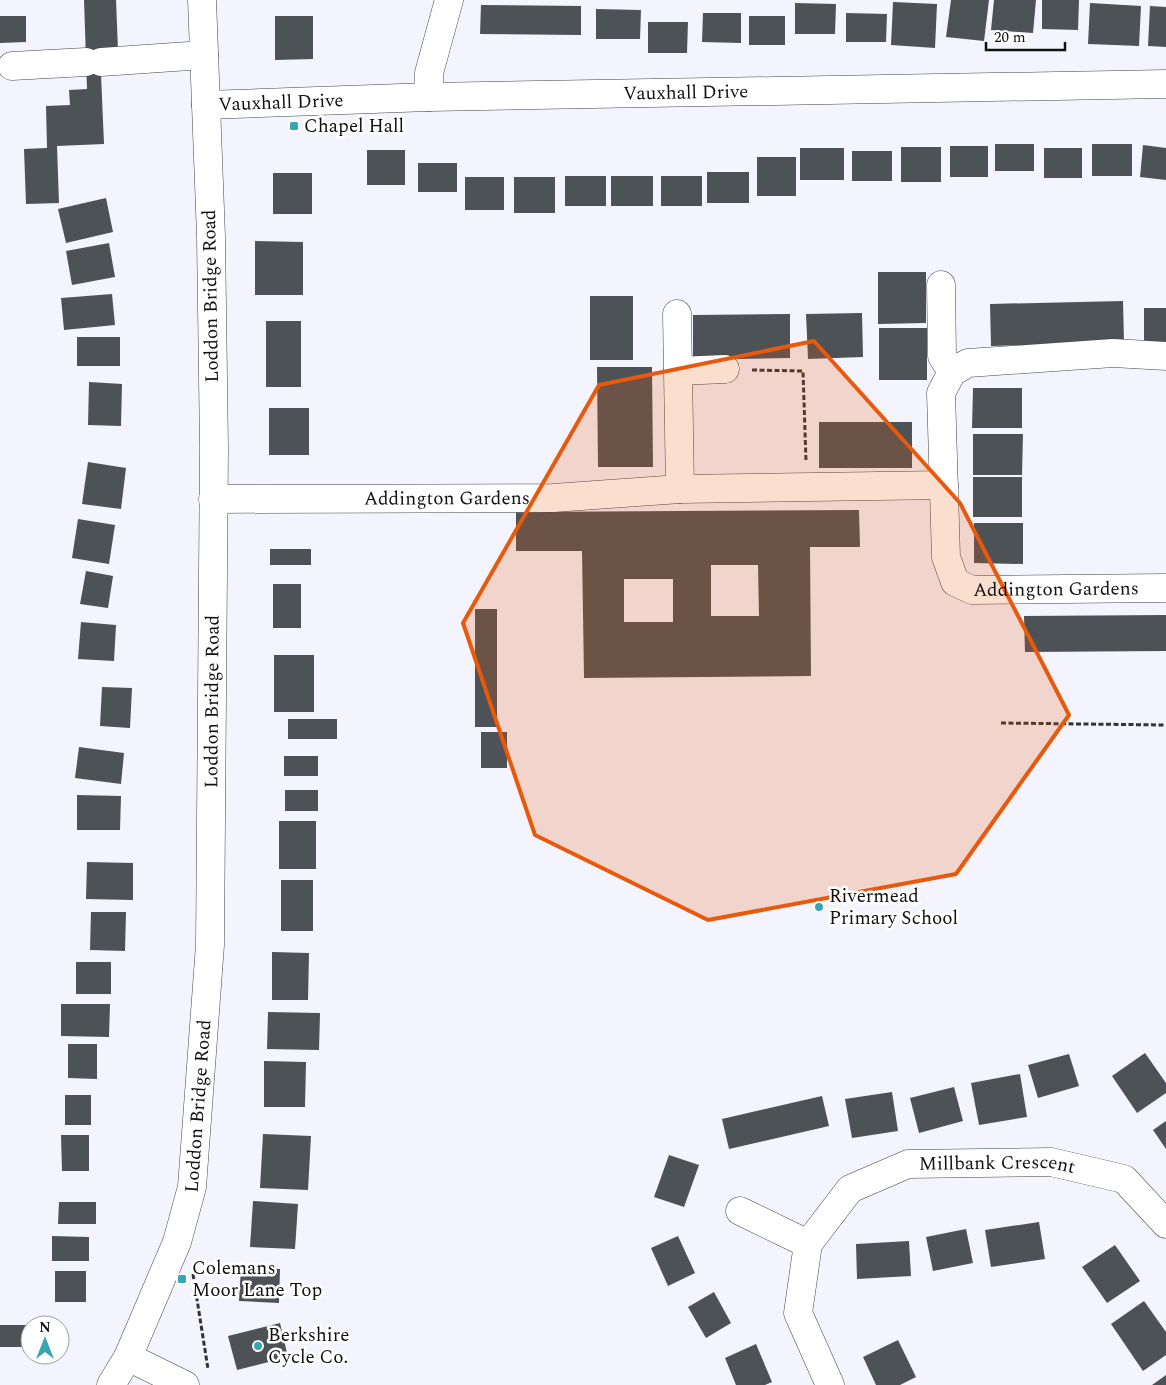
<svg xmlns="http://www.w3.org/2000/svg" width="1166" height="1385" viewBox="0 0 1166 1385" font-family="Spectral,serif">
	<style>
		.building { fill: #4d5257; fill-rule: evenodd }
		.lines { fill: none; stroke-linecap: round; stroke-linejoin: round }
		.minor-casing { stroke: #434343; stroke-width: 29 }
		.path { stroke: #323232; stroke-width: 3; stroke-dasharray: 5 2.5; stroke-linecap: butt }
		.minor { stroke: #fff; stroke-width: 28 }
		.marked { fill: #e8590c; fill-opacity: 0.2; stroke: #e8590c; stroke-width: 4; stroke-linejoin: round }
		.poi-dot { fill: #38a6b0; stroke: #fff; stroke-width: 2 }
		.labels { text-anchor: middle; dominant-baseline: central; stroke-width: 5; stroke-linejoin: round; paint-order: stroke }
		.street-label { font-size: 19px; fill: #101010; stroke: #fff }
		.poi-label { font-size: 19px; fill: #101010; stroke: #fff; text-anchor: start }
	</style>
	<rect width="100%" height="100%" fill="#f4f4fe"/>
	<g class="building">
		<path d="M84 0H116L118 50 100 51 104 144 57 146 59 203 26 204 24 149 47 148 46 106 70 105 69 90 87 89Z"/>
		<path d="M951 0H989L984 41 946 37Z"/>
		<path d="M994 0H1036L1033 33 991 30Z"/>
		<path d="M1042 0H1079L1078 30 1042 29Z"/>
		<path d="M893 2 937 4 935 48 891 45Z"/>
		<path d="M795 3 836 4 835 34H795Z"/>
		<path d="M1090 3 1141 6 1139 46 1088 44Z"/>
		<path d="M481 5 581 6V35L480 34Z"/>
		<path d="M1150 6 1166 7V47L1148 46Z"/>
		<path d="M596 9 641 10 640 39H596Z"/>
		<path d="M703 13H741V43L702 42Z"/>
		<path d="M846 13 887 14 886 42H846Z"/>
		<path d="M0 16H26V42L0 43Z"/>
		<path d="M275 16H313V59L275 60Z"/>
		<rect x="749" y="16" width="36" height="29"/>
		<path d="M648 22H688L687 53H648Z"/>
		<rect x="995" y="144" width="39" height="27"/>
		<rect x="1092" y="144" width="40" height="32"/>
		<path d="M1143 145 1166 148V180L1140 177Z"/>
		<rect x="950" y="146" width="38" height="31"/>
		<rect x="901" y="147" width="40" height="35"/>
		<rect x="800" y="148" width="44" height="32"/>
		<rect x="1044" y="148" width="38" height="30"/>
		<rect x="367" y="150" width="38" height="35"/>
		<rect x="852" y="151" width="40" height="30"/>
		<rect x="757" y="157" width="39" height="39"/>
		<rect x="418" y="163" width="39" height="29"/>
		<rect x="707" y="172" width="42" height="31"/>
		<rect x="273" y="173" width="39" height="41"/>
		<rect x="565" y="176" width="41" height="30"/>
		<rect x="611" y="176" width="42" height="30"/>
		<rect x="661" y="176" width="41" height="30"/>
		<rect x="465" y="177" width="39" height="33"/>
		<rect x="514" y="177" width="41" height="36"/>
		<path d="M106 198 113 232 66 243 58 209Z"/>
		<path d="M255 241 303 242V295H255Z"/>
		<path d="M109 243 115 277 72 285 66 251Z"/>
		<path d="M878 272H926V323L878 324Z"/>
		<path d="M112 294 115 325 64 330 61 298Z"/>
		<rect x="590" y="296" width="43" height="64"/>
		<path d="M1123 301 1124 342 991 346 990 304Z"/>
		<rect x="1144" y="308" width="22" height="40"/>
		<path d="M862 313 863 357 808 359 806 314Z"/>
		<path d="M790 314V358L693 360V315Z"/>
		<rect x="266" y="321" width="35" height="66"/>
		<rect x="879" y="328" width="48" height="52"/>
		<rect x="77" y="337" width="43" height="29"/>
		<path d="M597 367H652L653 467H598Z"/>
		<path d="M89 382 122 384 121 426 88 425Z"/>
		<path d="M973 388H1022V428H972Z"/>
		<rect x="269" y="408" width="40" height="47"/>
		<rect x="819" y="422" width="93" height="46"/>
		<path d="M973 434H1023L1022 475H973Z"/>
		<path d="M88 462 126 468 121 509 82 504Z"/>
		<rect x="973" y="477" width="49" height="40"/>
		<path d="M859 510 860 547H810L811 676 584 678 582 551H516V512ZM711 565H758L759 616H711ZM624 579H673V622H624Z"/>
		<path d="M78 519 115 525 109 564 72 558Z"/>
		<path d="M974 523H1023V564L974 563Z"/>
		<rect x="270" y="549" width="41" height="16"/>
		<path d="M86 571 113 576 108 608 80 604Z"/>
		<rect x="273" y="584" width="28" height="44"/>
		<rect x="475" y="609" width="22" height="118"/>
		<path d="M1166 615V651L1025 652 1024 616Z"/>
		<path d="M81 622 116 625 114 661 78 659Z"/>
		<rect x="274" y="655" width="40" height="57"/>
		<path d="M102 687 132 688 130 728 100 726Z"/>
		<rect x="288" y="719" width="49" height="20"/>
		<rect x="481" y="732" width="26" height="36"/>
		<path d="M79 747 124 753 121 784 75 778Z"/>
		<rect x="284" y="756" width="34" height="20"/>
		<rect x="285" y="790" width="33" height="21"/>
		<path d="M77 795 121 796 120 830H77Z"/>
		<rect x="279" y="821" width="37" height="48"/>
		<path d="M87 862 133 863V900L86 899Z"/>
		<rect x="281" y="880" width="32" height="51"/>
		<path d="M91 912H126L125 951 90 950Z"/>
		<path d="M272 952 309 953 308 1000H272Z"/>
		<rect x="76" y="962" width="35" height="32"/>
		<path d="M61 1004H110L109 1037 61 1036Z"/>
		<path d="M268 1012 320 1013 319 1050 267 1049Z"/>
		<path d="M68 1044H97V1079L68 1078Z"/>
		<path d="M1145 1053 1166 1083V1093L1137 1113 1112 1076Z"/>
		<path d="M1069 1054 1079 1086 1038 1098 1028 1065Z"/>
		<path d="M264 1061 306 1062 305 1107H264Z"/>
		<path d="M1020 1074 1027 1117 979 1125 971 1083Z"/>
		<path d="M954 1087 963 1121 919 1133 910 1098Z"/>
		<path d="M892 1092 898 1131 852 1138 845 1099Z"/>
		<rect x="65" y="1095" width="26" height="30"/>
		<path d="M822 1096 829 1126 729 1149 722 1119Z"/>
		<path d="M1166 1121V1149L1153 1130Z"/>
		<path d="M263 1134 311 1136 308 1190 260 1188Z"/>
		<path d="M61 1135H89V1171H62Z"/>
		<path d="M669 1155 699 1165 684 1207 654 1197Z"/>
		<path d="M253 1201 298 1204 295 1249 250 1247Z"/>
		<path d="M59 1202H96V1224H58Z"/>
		<path d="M1039 1222 1045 1259 991 1267 985 1230Z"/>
		<path d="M966 1229 973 1263 933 1271 926 1237Z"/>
		<path d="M52 1236 89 1237V1261H52Z"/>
		<path d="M678 1236 695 1273 668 1286 651 1248Z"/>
		<path d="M909 1241 911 1276 857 1279 856 1244Z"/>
		<path d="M1115 1245 1140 1281 1107 1303 1082 1267Z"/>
		<path d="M241 1267 280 1269 279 1303 239 1301Z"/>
		<rect x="55" y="1271" width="31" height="31"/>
		<path d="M714 1292 731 1323 706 1338 688 1307Z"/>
		<path d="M1144 1301 1166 1332V1355L1143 1371 1111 1324Z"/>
		<path d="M280 1323 288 1357 237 1370 228 1336Z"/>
		<rect x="0" y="1325" width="30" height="22"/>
		<path d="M898 1340 916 1377 900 1385H876L863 1357Z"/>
		<path d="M756 1344 772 1382 765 1385H736L725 1358Z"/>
		<path d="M1166 1375V1385H1152Z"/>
	</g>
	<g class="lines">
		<defs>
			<g id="minor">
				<path d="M101 62 204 55"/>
				<path d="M12 66 86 62"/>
				<path d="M429 97V73L449 0"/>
				<path id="s1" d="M206 105 429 97 1166 84"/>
				<path d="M941 285 942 356 952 372"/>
				<path d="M677 314 680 489"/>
				<path id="s2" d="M1166 356 1113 353 968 363 952 372 941 393 946 557 955 582 972 590 1166 588"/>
				<path d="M678 371 725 369"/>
				<path id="s3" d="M213 499 553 498 680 489 944 485"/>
				<path d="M740 1211 808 1244"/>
				<path d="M128 1357 185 1385"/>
				<path id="s4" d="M111 1385 128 1357 177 1242 192 1187 210 945 214 448 211 236 202 0"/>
				<path id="s5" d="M830 1385 798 1313 808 1244 850 1189 908 1164 1051 1162 1124 1179 1166 1224"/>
			</g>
		</defs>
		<use href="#minor" class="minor-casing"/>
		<g class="path">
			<path d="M752 370 803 371 806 461"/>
			<path d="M1001 723 1166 725"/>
			<path d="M193 1274 208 1369"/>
		</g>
		<use href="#minor" class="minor"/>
	</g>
	<path class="marked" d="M814 341 960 503 1069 715 956 874 708 920 535 835 463 623 599 385Z"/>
	<g class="poi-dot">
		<rect x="289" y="121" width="10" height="10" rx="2.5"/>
		<circle cx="819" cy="907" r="5"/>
		<rect x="177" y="1274" width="10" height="10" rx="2.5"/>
		<circle cx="258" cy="1346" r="5"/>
	</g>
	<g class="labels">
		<g class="street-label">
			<text stroke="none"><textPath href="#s1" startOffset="480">Vauxhall Drive</textPath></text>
			<text stroke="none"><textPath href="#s1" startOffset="75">Vauxhall Drive</textPath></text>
			<text transform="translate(211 296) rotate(-91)">Loddon Bridge Road</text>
			<text stroke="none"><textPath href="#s3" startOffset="234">Addington Gardens</textPath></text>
			<text stroke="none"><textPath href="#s2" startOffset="534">Addington Gardens</textPath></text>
			<text stroke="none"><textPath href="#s4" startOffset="701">Loddon Bridge Road</textPath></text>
			<text stroke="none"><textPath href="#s4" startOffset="296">Loddon Bridge Road</textPath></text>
			<text stroke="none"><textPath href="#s5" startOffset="370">Millbank Crescent</textPath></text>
		</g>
		<g class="poi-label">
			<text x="304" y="126">Chapel Hall</text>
			<text x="829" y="896">Rivermead<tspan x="829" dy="22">Primary School</tspan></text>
			<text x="192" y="1268">Colemans<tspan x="192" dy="22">Moor Lane Top</tspan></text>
			<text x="268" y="1335">Berkshire<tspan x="268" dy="22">Cycle Co.</tspan></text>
		</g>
	</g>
	<g transform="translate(45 1340)"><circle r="24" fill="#ffffff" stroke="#9f9f9f"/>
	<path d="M0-4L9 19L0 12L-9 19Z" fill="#38a6b0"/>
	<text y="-8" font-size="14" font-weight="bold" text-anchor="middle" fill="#101010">N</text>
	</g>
	<path d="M986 42v8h79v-8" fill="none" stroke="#101010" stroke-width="2.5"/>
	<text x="994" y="42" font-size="15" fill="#101010" stroke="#ffffff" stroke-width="4" paint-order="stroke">20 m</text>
</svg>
